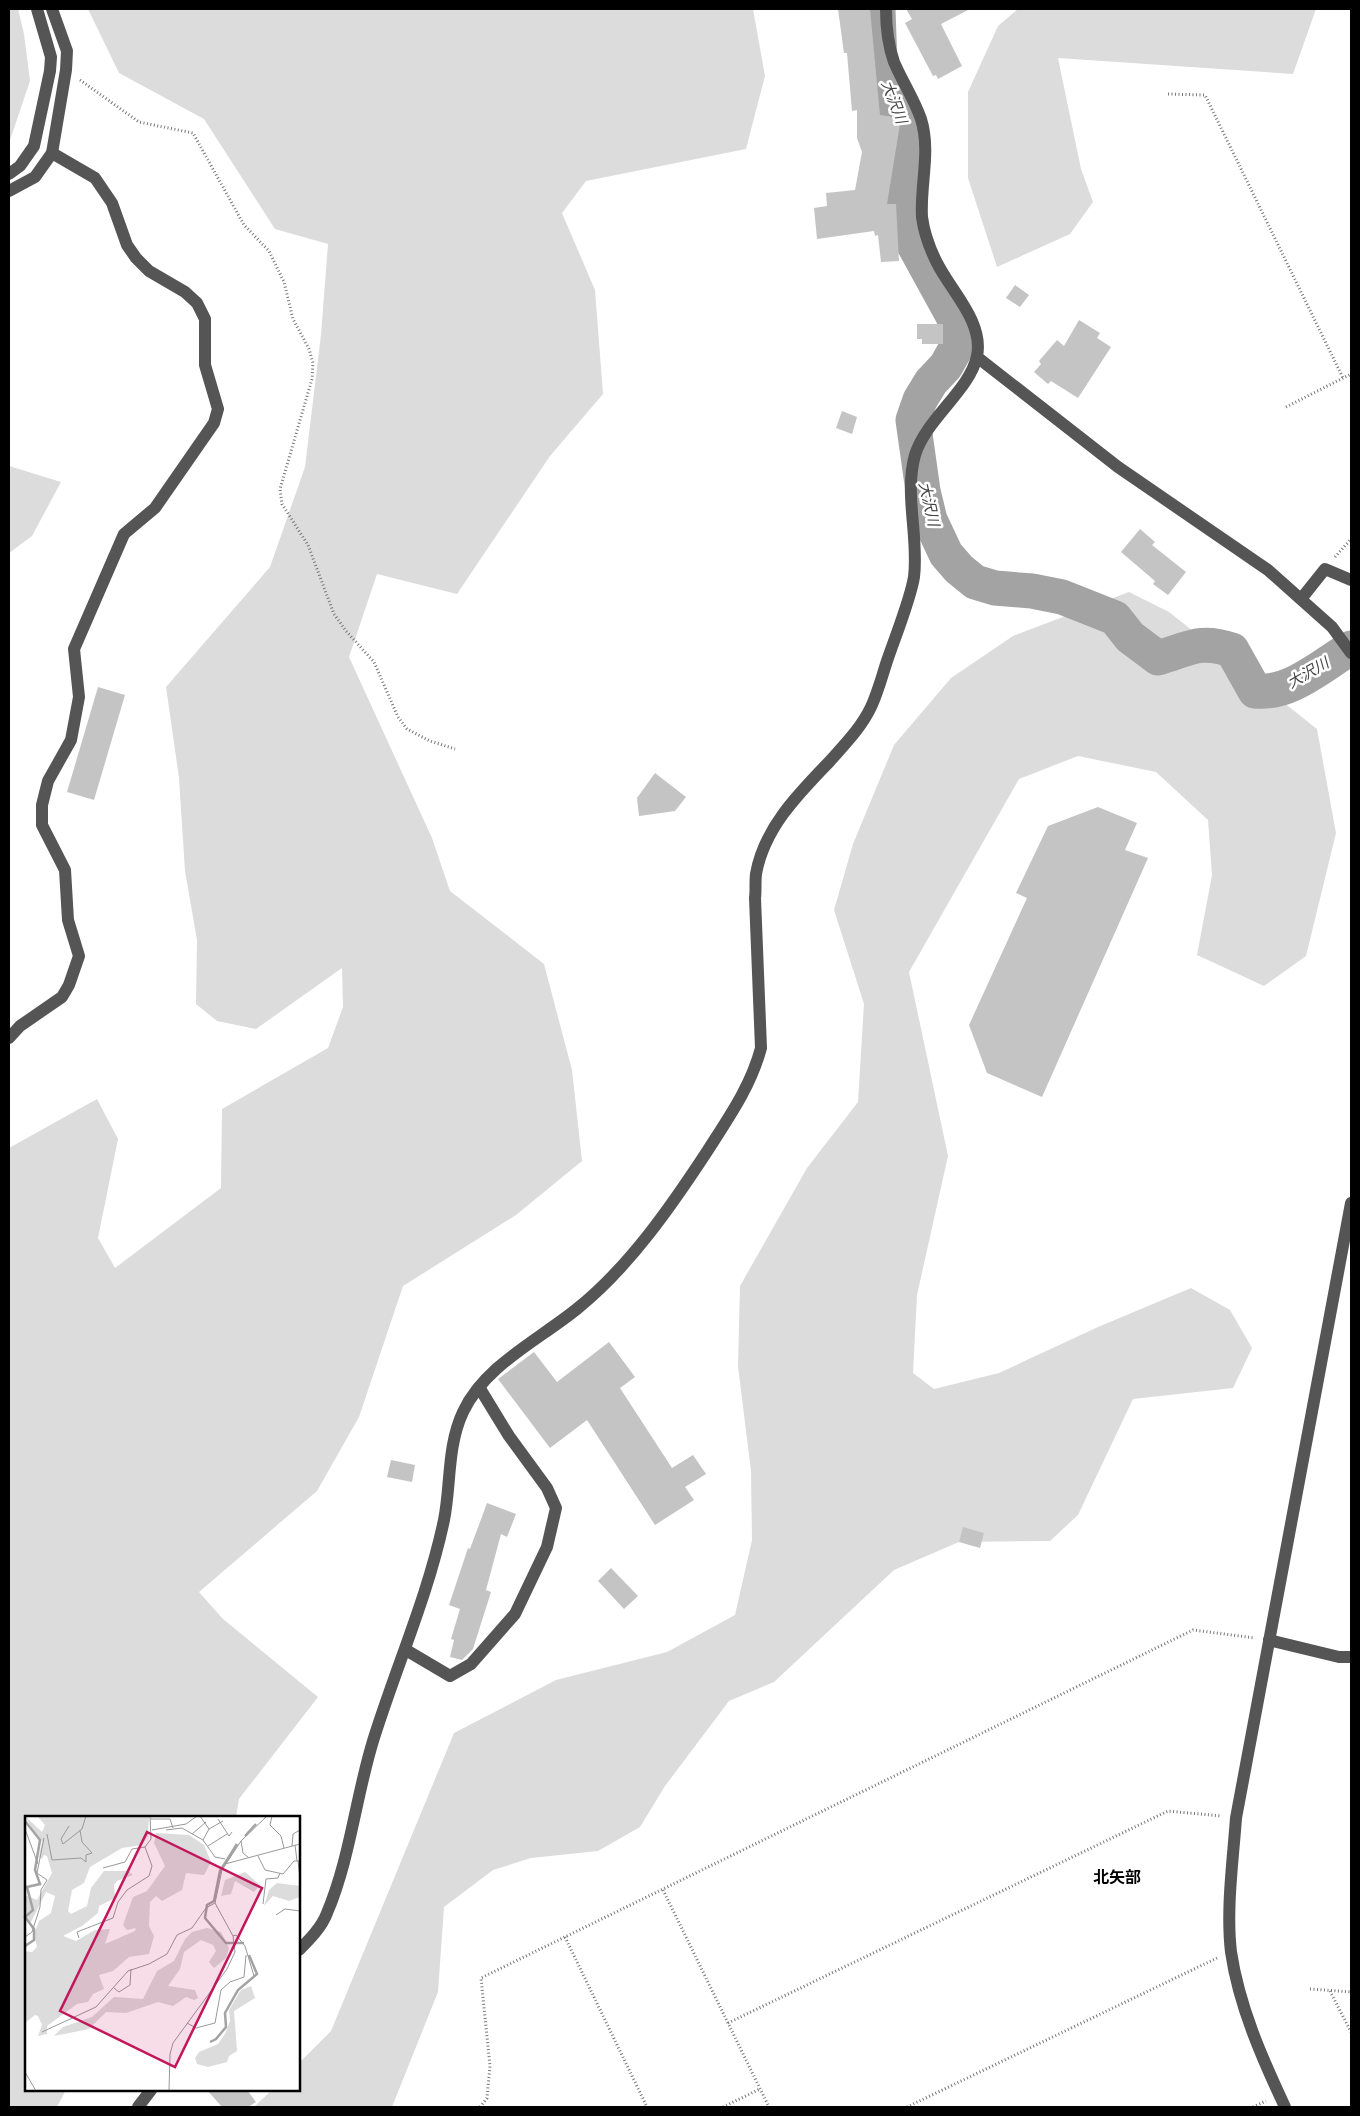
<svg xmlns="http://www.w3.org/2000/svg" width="1360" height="2116" viewBox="0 0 1360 2116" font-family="'Varela Round','Noto Sans JP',sans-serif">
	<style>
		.green { fill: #dcdcdc }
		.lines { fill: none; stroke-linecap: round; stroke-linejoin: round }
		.river { stroke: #a3a3a3; stroke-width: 35 }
		.building { fill: #c4c4c4 }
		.path { stroke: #777; stroke-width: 3; stroke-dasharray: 1 2.5; stroke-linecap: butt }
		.minor { stroke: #555; stroke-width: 12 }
		.labels { text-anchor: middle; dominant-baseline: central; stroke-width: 5; stroke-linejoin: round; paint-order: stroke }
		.water-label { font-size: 15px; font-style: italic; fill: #444; stroke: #fff }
		.quarter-label { font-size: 16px; font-weight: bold; fill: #000; stroke: #fff }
		.inset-river { fill: none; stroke: #a3a3a3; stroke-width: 2.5 }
		.inset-road { fill: none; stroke: #999; stroke-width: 1 }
		.view { fill: #c2185b; fill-opacity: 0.15; stroke: #c2185b; stroke-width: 2.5 }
		.inset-edge { fill: none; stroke: #000; stroke-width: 2.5 }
	</style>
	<rect width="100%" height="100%" fill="#fff"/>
	<g class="green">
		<path d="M9 9H18L24 34 30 81 9 143Z"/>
		<path d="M88 9H753L765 76 746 149 586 181 562 213 595 290 603 394 550 456 457 594 377 574 349 657 432 838 450 891 544 964 572 1070 582 1161 516 1215 403 1286 359 1417 317 1491 199 1592 223 1619 318 1697 239 1799 236 1817H26V2090H66L57 2107H9V1148L97 1099 118 1139 98 1238 115 1268 221 1188 222 1109 328 1048 343 1007 342 968 256 1029 217 1021 196 1004 197 940 185 871 179 778 166 687 270 567 305 467 321 335 328 244 275 229 204 119 119 73Z"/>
		<path d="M1018 9H1316L1293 74 1058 58 1081 169 1093 202 1070 234 997 267 968 178V92L998 26Z"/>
		<path d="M9 466 61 482 32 536 9 553Z"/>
		<path d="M1129 592 1169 612 1317 729 1336 833 1306 956 1264 986 1197 955 1212 875 1208 820 1156 772 1078 756 1019 779 909 972 948 1156 917 1295 913 1373 934 1389 999 1373 1098 1327 1191 1288 1230 1310 1252 1348 1233 1388 1133 1399 1078 1515 1050 1541 959 1542 894 1570 774 1682 729 1701 665 1786 640 1827 598 1851 531 1858 493 1870 444 1907 438 1992 392 2107H254L272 2090H299V2063L331 2031 454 1733 556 1680 667 1652 735 1615 752 1540 751 1471 738 1366 740 1286 807 1168 858 1102 864 1004 834 910 853 844 894 745 951 678 1013 636Z"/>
	</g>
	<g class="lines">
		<path class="river" d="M878 9 880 65 886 88 906 130 908 159 899 202 903 225 953 316 960 341 946 366 931 382 920 400 913 420 923 491 930 520 946 554 959 569 975 582 995 588 1032 591 1062 597 1115 618 1130 637 1158 658C1189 649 1199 639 1232 650L1255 691C1290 695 1322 665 1351 648"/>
	</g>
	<g class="building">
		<path d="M838 9H870L880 115 901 118 887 204H896L899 261 881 262 878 235 875 236 874 231 817 239 814 208 827 206 826 193 855 190 862 152 857 138V110L852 111 847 53H844Z"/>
		<path d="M906 9H970L941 24 962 66 938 79 936 75 933 76 905 23 912 19Z"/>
		<path d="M1015 285 1029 295 1020 307 1006 298Z"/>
		<path d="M1079 320 1100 333 1097 338 1111 347 1078 398 1051 381 1048 384 1034 372 1041 364 1039 361 1057 340 1064 346Z"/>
		<path d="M917 324H943V344H922V339H917Z"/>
		<path d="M842 411 857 417 852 434 836 428Z"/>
		<path d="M1140 529 1155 542 1152 545 1186 572 1168 595 1153 584 1155 581 1121 552Z"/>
		<path d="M98 687 125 695 94 800 67 792Z"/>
		<path d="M655 773 686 797 675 811 639 816 637 798Z"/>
		<path d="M1098 807 1137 823 1125 850 1148 858 1042 1097 987 1073 969 1025 1027 898 1016 893 1048 826Z"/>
		<path d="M609 1342 635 1377 620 1388 672 1468 693 1455 706 1474 685 1487 694 1500 655 1525 587 1420 550 1448 498 1379 534 1352 557 1382Z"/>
		<path d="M391 1460 415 1465 412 1482 387 1477Z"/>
		<path d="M487 1503 516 1514 507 1537 501 1534 486 1590 491 1592 473 1649 462 1660 450 1657 454 1640 451 1639 460 1609 449 1605 468 1548 470 1549Z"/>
		<path d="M963 1527 984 1533 980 1548 959 1542Z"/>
		<path d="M611 1568 638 1596 624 1609 598 1581Z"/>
		<path d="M207 2090H247L256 2102 248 2107H222Z"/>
	</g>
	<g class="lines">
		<g class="path">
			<path d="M80 80 139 122 193 133 244 225 269 251 284 282 293 319 309 349 313 363 312 379 280 489 282 504 308 545 334 614 346 631 374 662 398 717 407 729 430 741 455 749"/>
			<path d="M1168 94 1205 95 1343 378"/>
			<path d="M1286 407 1351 374"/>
			<path d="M1335 557 1351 539"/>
			<path d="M663 1890 769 2107"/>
			<path d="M565 1937 647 2107"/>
			<path d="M1310 1989 1351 1992"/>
			<path d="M1330 1991 1351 2032"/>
			<path d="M728 2023 1168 1811 1221 1816"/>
			<path d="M480 2107 487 2098 490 2066 481 1978 1193 1630 1255 1638"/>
			<path d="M723 2107 760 2089"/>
			<path d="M907 2107 1217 1958"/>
			<path d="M1253 2107 1266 2101"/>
		</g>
		<g class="minor">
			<path d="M9 174 20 166 34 146 50 71 51 57 37 9"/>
			<path d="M9 191 35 177 52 153 66 70 67 51 52 9"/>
			<path d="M977 357 1118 467 1268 570 1332 627 1351 653"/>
			<path d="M1301 599 1325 569 1351 580"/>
			<path d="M9 1038 20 1026 62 997 69 985 79 956 68 920 65 870 42 825V805L48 781 71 740 79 697 74 649 124 534 155 508 214 423 218 409 205 365V319L197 303 185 292 149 271 136 258 127 245 112 203 95 178 52 153"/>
			<path d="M1269 1640 1339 1657H1351"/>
			<path d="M406 1650 450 1676 471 1664 515 1614 547 1547 556 1508 547 1488 509 1436 479 1387"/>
			<path d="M299 1950C309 1940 322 1927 327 1913 350 1859 356 1796 373 1741 396 1667 428 1596 444 1520 451 1485 447 1446 463 1412 485 1365 539 1340 578 1308 630 1266 672 1205 708 1150 729 1117 751 1086 761 1048L755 898C756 891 755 882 756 874 764 828 799 793 830 761 845 744 861 728 871 707 878 692 882 676 887 661 895 637 910 601 914 577 919 537 904 494 915 455 926 419 970 390 977 356 984 322 951 291 937 263 930 249 924 233 922 217 920 185 931 151 921 119 914 99 902 81 894 62 888 45 886 26 886 9"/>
			<path d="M138 2107 151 2090"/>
			<path d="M1285 2107C1262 2058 1239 2006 1231 1952 1226 1910 1233 1860 1236 1818L1351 1203"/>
		</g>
	</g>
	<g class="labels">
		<g class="water-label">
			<text transform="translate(894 102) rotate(69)">大沢川</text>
			<text transform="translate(929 504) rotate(77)">大沢川</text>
			<text transform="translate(1308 673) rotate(-30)">大沢川</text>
		</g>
		<g class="quarter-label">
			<text x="1117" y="1878">北矢部</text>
		</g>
	</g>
	<g transform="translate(25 1816)">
		<rect width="275" height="275" fill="#fff"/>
		<path d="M0 0 17 16 20 9 12 0H124L123 20 117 29 97 32 65 51 59 67 47 74 43 95 46 98 62 90 66 72 79 55H103L108 59 92 65 89 69 90 82 74 90 73 97 57 110 38 120 51 125 70 114 85 113 80 128 110 115 111 112 102 114 98 109 108 81 122 75 140 50 129 27 131 17 164 19 179 29 186 46 179 59 161 57 157 74 137 85 131 80 125 86 124 110 129 120 124 138 104 141 88 155 74 159 79 173 68 178 63 186 52 188 22 210V218L13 220 17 209 13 200 10 199 0 207V135L7 136 12 131 9 118 14 105 26 97 30 80 21 76 6 106 0 103V79L12 84 27 57 22 40 19 39 17 43 14 41 17 25 11 20ZM220 56 235 69 229 76 210 65 206 78 196 80 200 64ZM252 67 275 70V81L264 85 248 80 239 90 244 74ZM182 112 196 116 204 132 201 142 189 152 184 146 191 135 188 129 176 124 159 136 155 153 143 170 170 174 173 182 169 184 161 181 148 190 133 186 101 197 81 196 64 213 29 220 38 211 67 201 89 181 118 183 132 155 149 145 160 123 167 116ZM226 170 230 182 209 195 212 235 204 240 202 246 183 251 172 248 170 242 174 236 193 228 200 218 205 205 204 194 216 174Z" fill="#dcdcdc"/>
		<path class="inset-river" d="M0 5 15 24 10 54 15 68 2 71 8 94 0 101 9 113V124L0 130M220 20 231 8M212 28 195 55 189 85 182 89 180 102 201 127H219M185 226 191 223 201 211 200 197 213 174 232 158 224 139"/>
		<path class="inset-road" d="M175 0 184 13 178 24M247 0 245 9 256 20 259 32M125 3H145L148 12M193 3 204 20 207 16M44 10 36 23 38 28 57 13 61 0M0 13 13 48M184 13 198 5M127 14 161 8 172 0M141 14 157 12 178 24 190 41 200 43M22 18 27 44 56 42 61 46V39L67 37 57 26 55 14M167 18 181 6M216 25 218 37 224 42M270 29 272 45M183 30 202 18M267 30 268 18 275 14M233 40 240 54 258 58 269 45H275M273 45 275 62M200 48 275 28M78 52 100 46 107 33 120 31 126 23 125 0M238 88 241 63 253 62 255 57M251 99 260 93 275 95M208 120 211 119 220 130 229 160M0 121 7 116 15 91 16 74 22 64 12 57 19 22M54 122 52 116 88 102 93 86 102 74 124 60 127 50 120 31M89 172 94 176 105 169 106 153M162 207 171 212 190 207 196 174 205 166 219 161 221 139M17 216 71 191 103 155 124 148 142 138 152 119 167 112 181 92 190 87M0 256 11 275M144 275 145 238 148 227 202 153 210 136 208 120 190 87 197 54 216 25 242 0"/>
		<path class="view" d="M122 16 237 72 150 251 35 195Z"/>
		<rect width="275" height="275" class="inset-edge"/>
	</g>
	<rect width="1360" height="2116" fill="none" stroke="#000000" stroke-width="20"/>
</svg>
